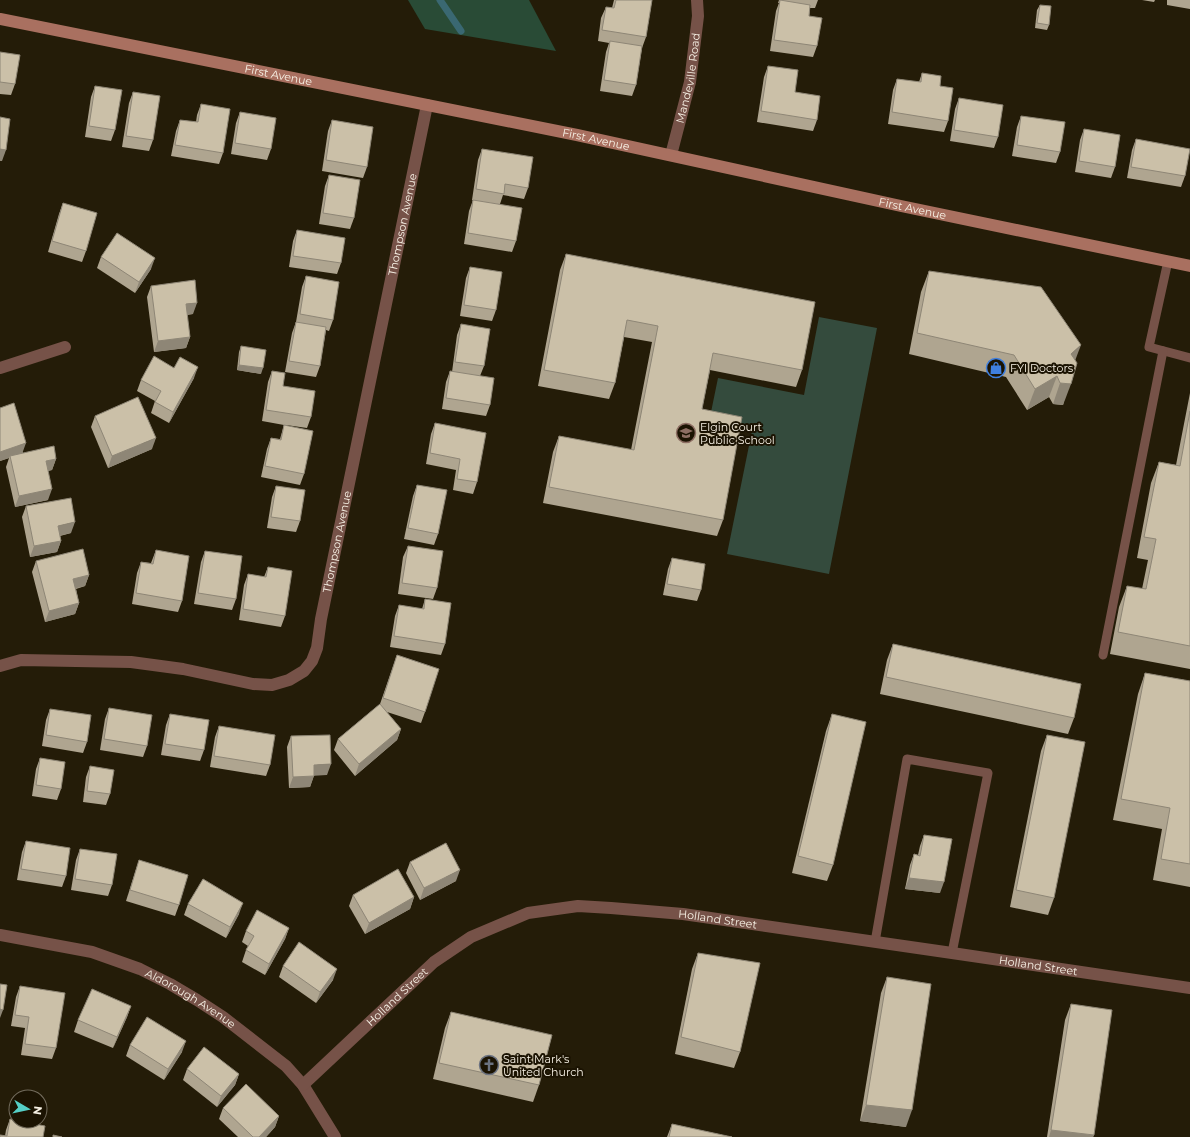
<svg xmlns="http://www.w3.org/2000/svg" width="1190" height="1137" viewBox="0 0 1190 1137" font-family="Montserrat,sans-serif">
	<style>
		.green { fill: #344b3d }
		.forest { fill: #294b36 }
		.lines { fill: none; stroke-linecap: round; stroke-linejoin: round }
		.stream { stroke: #3a6872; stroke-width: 7 }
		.lane { stroke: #765248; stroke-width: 9 }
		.street { stroke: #765248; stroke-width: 12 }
		.secondary { stroke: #a97060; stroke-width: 12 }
		.wall { fill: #afa590 }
		.shaded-wall { fill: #8e8676 }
		.building { fill: #cbc0a8; stroke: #8e8676 }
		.labels { text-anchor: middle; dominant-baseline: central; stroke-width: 4; stroke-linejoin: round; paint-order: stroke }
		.street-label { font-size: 11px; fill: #f8f2e6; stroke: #1b1302 }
		.poi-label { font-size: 11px; fill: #f8f2e6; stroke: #1b1302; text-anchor: start }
	</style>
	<rect width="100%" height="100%" fill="#241c08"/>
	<path class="green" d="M819 317 877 328 829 574 727 554 753 426 710 417 718 378 804 395Z"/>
	<path class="forest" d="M408 0H529L556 51 425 29Z"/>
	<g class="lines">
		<path class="stream" d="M440 0 461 31"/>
		<g class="lane">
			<path d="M1168 261 1149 347 1190 358"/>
			<path d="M1103 655 1163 351"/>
			<path d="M875 942 907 759 988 773 952 953"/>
		</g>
		<g class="street">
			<path id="s1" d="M671 155 690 82 698 16 697 0"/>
			<path d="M0 368 65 347"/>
			<path id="s2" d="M0 666 21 660 131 662 183 669 253 684 272 685 289 680 304 671 312 661 317 648 321 619 427 105"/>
			<path id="s3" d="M0 935 92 952 140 969 170 984 197 1000 223 1017 286 1066 303 1085 335 1137"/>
			<path id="s4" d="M303 1085 434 962 471 937 528 913 578 906 611 908 683 914 952 953 1190 988"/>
		</g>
		<path class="secondary" id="s5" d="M0 19 577 135 901 206 1190 266"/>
	</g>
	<g class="wall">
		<path d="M614 0H652L646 37 642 48 636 85 632 96 600 91 606 52 609 43 598 41 601 18 606 7 612 8Z"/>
		<path d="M779 0H818L815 8H810L809 16 817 46 813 57 770 51 776 11 779 3H778Z"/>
		<path d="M1142 0H1155L1154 2Z"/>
		<path d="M1167 0H1190V9L1167 5Z"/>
		<path d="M1040 5 1049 25 1047 30 1035 28 1037 10Z"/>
		<path d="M0 52 15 84 11 95 0 94Z"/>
		<path d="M768 66 795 92 817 120 813 131 757 122 764 77Z"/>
		<path d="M922 73 948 121 944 132 888 124 893 90 897 79 919 82Z"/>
		<path d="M95 86 115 130 111 141 85 137 91 97Z"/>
		<path d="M133 92 153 140 149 151 122 147 129 103Z"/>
		<path d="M959 98 998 137 994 148 950 141 955 109Z"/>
		<path d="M201 104 223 153 219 164 171 156 176 131 180 120 196 122 197 115Z"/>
		<path d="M240 112 271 149 267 160 231 154 236 123Z"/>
		<path d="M1021 116 1060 152 1056 163 1012 156 1017 127Z"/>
		<path d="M332 120 367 167 363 178 322 171 328 131Z"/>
		<path d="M1084 129 1115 167 1111 178 1075 172 1080 140Z"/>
		<path d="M1136 139 1185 176 1181 187 1127 178 1132 150Z"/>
		<path d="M482 149 528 188 524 199 503 195 500 204 516 241 512 252 464 244 469 211 473 200H472L478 160Z"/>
		<path d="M329 175 354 218 350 229 319 224 325 186Z"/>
		<path d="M63 203 86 251 82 262 48 252 59 214Z"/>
		<path d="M297 230 341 263 337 274 289 267 293 241Z"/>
		<path d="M566 254 802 370 796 387 710 370 702 409 723 520 717 536 543 503 553 452 559 436 631 450 652 342 624 337 615 383 609 399 538 386 560 270Z"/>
		<path d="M101 257 151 269 135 293 97 268Z"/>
		<path d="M470 267 496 310 492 321 460 316 466 278Z"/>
		<path d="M929 271 1075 360 1063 405 1053 404 1049 397 1027 410 1006 377 909 354 921 292Z"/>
		<path d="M306 276 333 320 329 331 326 330 320 366 316 377 285 372 292 333 296 322 302 287Z"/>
		<path d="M151 286 193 314 187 315 190 337 186 348 154 352 147 297Z"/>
		<path d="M461 324 484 366 480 376 490 405 486 416 442 409 446 382 450 371 452 372 457 335Z"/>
		<path d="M241 346 261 374 237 370 239 352Z"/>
		<path d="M272 371 283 386 311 417 307 428 286 425 304 474 300 485 261 477 267 449 271 438 280 439 284 425 262 421 268 382Z"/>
		<path d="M194 378 169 423 151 413 155 401 137 391 141 380Z"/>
		<path d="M1190 393V669L1110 654 1119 607 1127 586 1142 589 1148 560 1137 558 1151 483 1159 462 1176 465Z"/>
		<path d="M0 408 23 453 56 459 52 470 48 471V500L15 507 6 467 9 458 0 461Z"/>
		<path d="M95 416 152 449 108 468 91 427Z"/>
		<path d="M435 423 477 482 473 494 453 490 456 470 426 464 431 434Z"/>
		<path d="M417 485 438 534 434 545 404 539 413 496Z"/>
		<path d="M276 486 300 521 296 532 267 528 272 497Z"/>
		<path d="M26 506 71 533 60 536 61 541 57 552 30 557 22 517Z"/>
		<path d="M408 546 437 588 433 599 398 594 403 557Z"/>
		<path d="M156 550 182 601 178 612 132 604 137 573 141 562 151 563Z"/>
		<path d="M205 551 236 599 232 610 194 604 201 562Z"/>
		<path d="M672 558 701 590 697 601 663 595 668 569Z"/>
		<path d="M36 561 89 575 85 586 76 589 79 603 75 614 45 622 32 572Z"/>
		<path d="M268 567 285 616 281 627 239 620 244 585 248 574 264 577Z"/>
		<path d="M425 599 445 644 441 655 390 647 395 616 399 605 422 609Z"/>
		<path d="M893 644 1074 718 1068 734 880 694 887 660Z"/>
		<path d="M397 655 425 712 421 723 387 712 401 729 397 740 355 776 334 750 338 739 380 704Z"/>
		<path d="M1145 673 1190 681V887L1153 880 1162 829 1113 820 1138 694Z"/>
		<path d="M109 708 147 746 143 757 100 750 105 719Z"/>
		<path d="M50 709 87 742 83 753 42 746 46 720Z"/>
		<path d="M170 714 204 750 200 761 161 755 166 725Z"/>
		<path d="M832 714 833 865 827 881 792 873 826 731Z"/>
		<path d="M219 726 270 765 266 776 210 767 215 737Z"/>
		<path d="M1047 735 1054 898 1048 915 1010 907 1041 751Z"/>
		<path d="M291 736 327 775H314L310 787 289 788 287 747Z"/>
		<path d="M40 758 61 789 57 800 32 796 36 769Z"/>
		<path d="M90 766 110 794 106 805 83 802 86 777Z"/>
		<path d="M924 835 940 893 905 889 910 865 914 854 918 855 920 846Z"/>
		<path d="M26 841 66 876 62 887 17 880 22 852Z"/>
		<path d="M80 849 112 885 108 896 71 890 76 860Z"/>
		<path d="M139 860 179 905 175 916 126 901Z"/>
		<path d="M410 862 456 881 420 900 406 873Z"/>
		<path d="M353 895 414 897 410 909 365 934 349 906Z"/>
		<path d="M188 904 239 914 226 938 184 915Z"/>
		<path d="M289 928 285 939 265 975 242 962 246 950 248 946 242 942 246 931Z"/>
		<path d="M698 953 740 1052 734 1068 675 1054 692 969Z"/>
		<path d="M283 966 333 980 316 1003 279 977Z"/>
		<path d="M887 977 906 1127 860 1121 881 993Z"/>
		<path d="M20 986 56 1048 52 1059 21 1055 25 1028 11 1026 16 997Z"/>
		<path d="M1071 1004 1094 1135 1093 1137H1047L1065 1020Z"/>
		<path d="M131 1006 127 1017 113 1048 74 1032 78 1020Z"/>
		<path d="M451 1012 539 1085 533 1102 433 1079 445 1028Z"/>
		<path d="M130 1045 182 1052 164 1080 126 1056Z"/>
		<path d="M187 1069 239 1074 235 1085 217 1107 183 1080Z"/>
		<path d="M223 1108 279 1116 275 1127 266 1137H238L219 1119Z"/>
		<path d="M10 1119 43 1137 5 1136 6 1130Z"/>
		<path d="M672 1124 732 1137H667Z"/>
	</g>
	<g class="shaded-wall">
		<path d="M0 149 6 150 2 161H0Z"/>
		<path d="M155 258 151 269 135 293 139 282Z"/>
		<path d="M197 303 193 314 182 315 186 304Z"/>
		<path d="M190 337 186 348 154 352 158 341Z"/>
		<path d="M1081 345 1073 366 1071 354Z"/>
		<path d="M239 365 263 368 261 374 237 370Z"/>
		<path d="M198 367 194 378 169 423 173 412Z"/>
		<path d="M1057 376 1049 397 1027 410 1035 389Z"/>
		<path d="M1060 383 1071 384 1063 405 1053 404Z"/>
		<path d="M156 438 152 449 108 468 112 456Z"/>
		<path d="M26 443 22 454 10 456 9 458 0 461V452Z"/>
		<path d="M56 459 52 470 42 472 46 461Z"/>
		<path d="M52 489 48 500 15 507 19 496Z"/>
		<path d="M75 522 71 533 54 537 58 526Z"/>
		<path d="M61 541 57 552 30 557 34 546Z"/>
		<path d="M89 575 85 586 69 590 73 579Z"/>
		<path d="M79 603 75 614 45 622 49 611Z"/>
		<path d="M401 729 397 740 355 776 359 764Z"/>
		<path d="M331 764 327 775 310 776 314 765Z"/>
		<path d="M314 776 310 787 289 788 293 777Z"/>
		<path d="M460 870 456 881 420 900 424 888Z"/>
		<path d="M909 878 944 882 940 893 905 889Z"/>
		<path d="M414 897 410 909 365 934 369 923Z"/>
		<path d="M243 903 239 914 226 938 230 927Z"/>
		<path d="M289 928 285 939 265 975 269 964Z"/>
		<path d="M337 969 333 980 316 1003 320 992Z"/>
		<path d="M131 1006 127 1017 113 1048 117 1037Z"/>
		<path d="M0 1009 3 1010 0 1018Z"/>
		<path d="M186 1041 182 1052 164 1080 168 1069Z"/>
		<path d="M239 1074 235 1085 217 1107 221 1096Z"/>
		<path d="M866 1105 912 1110 906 1127 860 1121Z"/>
		<path d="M279 1116 275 1127 266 1137H259Z"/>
		<path d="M1051 1130 1094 1135 1093 1137H1049Z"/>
	</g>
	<g class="building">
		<path d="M616 0H652L646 37 602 30 606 7 614 8Z"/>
		<path d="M780 0 810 5 809 16 822 18 817 46 774 40Z"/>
		<path d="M1040 5 1051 6 1049 25 1037 23Z"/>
		<path d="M610 41 642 46 636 85 604 80Z"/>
		<path d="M0 52 20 55 15 84 0 82Z"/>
		<path d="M768 66 798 70 795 92 820 96 817 120 761 111Z"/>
		<path d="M922 73 941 76 940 86 953 88 948 121 892 112 897 79 921 82Z"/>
		<path d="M95 86 122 90 115 130 89 126Z"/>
		<path d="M133 92 160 96 153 140 126 136Z"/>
		<path d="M959 98 1003 105 998 137 954 130Z"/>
		<path d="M201 104 230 109 223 153 175 145 180 120 198 122Z"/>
		<path d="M240 112 276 118 271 149 235 143Z"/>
		<path d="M1021 116 1065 122 1060 152 1017 145Z"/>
		<path d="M0 117 10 119 6 150 0 149Z"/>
		<path d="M332 120 373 127 367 167 326 160Z"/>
		<path d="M1084 129 1120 135 1115 167 1079 161Z"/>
		<path d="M1136 139 1190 149 1185 176 1131 167Z"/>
		<path d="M482 149 533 157 528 188 505 184 504 194 476 189Z"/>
		<path d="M329 175 360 180 354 218 323 213Z"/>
		<path d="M473 200 522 208 516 241 468 233Z"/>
		<path d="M63 203 97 213 86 251 52 241Z"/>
		<path d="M297 230 345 238 341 263 293 256Z"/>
		<path d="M117 233 155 258 139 282 101 257Z"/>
		<path d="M566 254 815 302 802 370 713 353 702 409 742 417 723 520 549 487 559 436 634 450 658 326 627 320 615 383 544 370Z"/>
		<path d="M470 267 502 272 496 310 464 305Z"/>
		<path d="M929 271 1041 287 1081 345 1071 354 1077 363 1071 384 1060 383 1057 376 1035 389 1014 355 917 333Z"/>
		<path d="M306 276 339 282 333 320 300 314Z"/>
		<path d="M195 280 197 303 186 304 190 337 158 341 151 286Z"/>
		<path d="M296 322 326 327 320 366 289 361Z"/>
		<path d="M461 324 490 329 484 366 455 362Z"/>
		<path d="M241 346 266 350 263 368 239 365Z"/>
		<path d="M154 356 174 368 180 357 198 367 173 412 155 402 161 391 141 380Z"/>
		<path d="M272 371 285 373 283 386 315 391 311 417 266 410Z"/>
		<path d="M450 371 494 378 490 405 446 398Z"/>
		<path d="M138 397 156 438 112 456 95 416Z"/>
		<path d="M14 403 26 443 0 452V408Z"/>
		<path d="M1190 411V646L1118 632 1127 586 1146 589 1156 539 1144 537 1159 462 1180 466Z"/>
		<path d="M435 423 486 433 477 482 457 479 460 459 430 453Z"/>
		<path d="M284 425 313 431 304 474 265 466 271 438 281 440Z"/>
		<path d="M54 446 56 459 46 461 52 489 19 496 10 456Z"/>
		<path d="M417 485 447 490 438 534 408 528Z"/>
		<path d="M276 486 305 490 300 521 271 517Z"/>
		<path d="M71 498 75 522 58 526 61 541 34 546 26 506Z"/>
		<path d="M408 546 443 551 437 588 402 583Z"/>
		<path d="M83 549 89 575 73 579 79 603 49 611 36 561Z"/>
		<path d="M156 550 189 556 182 601 136 593 141 562 153 564Z"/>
		<path d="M205 551 242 556 236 599 198 593Z"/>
		<path d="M672 558 705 564 701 590 667 584Z"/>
		<path d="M268 567 292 571 285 616 243 609 248 574 266 577Z"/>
		<path d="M425 599 451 603 445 644 394 636 399 605 424 609Z"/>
		<path d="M893 644 1081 684 1074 718 886 677Z"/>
		<path d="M397 655 439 669 425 712 383 698Z"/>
		<path d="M1145 673 1190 681V864L1161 859 1170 808 1121 799Z"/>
		<path d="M380 704 401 729 359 764 338 739Z"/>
		<path d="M109 708 152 715 147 746 104 739Z"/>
		<path d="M50 709 91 715 87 742 46 735Z"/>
		<path d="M170 714 209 720 204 750 165 744Z"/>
		<path d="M832 714 866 722 833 865 798 856Z"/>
		<path d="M219 726 275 735 270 765 214 756Z"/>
		<path d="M330 735 331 764 314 765V776L293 777 291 736Z"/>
		<path d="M1047 735 1085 742 1054 898 1016 890Z"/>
		<path d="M40 758 65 762 61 789 36 785Z"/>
		<path d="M90 766 114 770 110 794 87 791Z"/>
		<path d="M924 835 952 839 944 882 909 878 914 854 920 856Z"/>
		<path d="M26 841 70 848 66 876 21 869Z"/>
		<path d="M446 843 460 870 424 888 410 862Z"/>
		<path d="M80 849 117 854 112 885 75 879Z"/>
		<path d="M139 860 188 875 179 905 130 890Z"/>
		<path d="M398 869 414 897 369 923 353 895Z"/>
		<path d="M203 879 243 903 230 927 188 904Z"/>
		<path d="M257 910 289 928 269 964 246 950 254 936 246 931Z"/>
		<path d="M299 942 337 969 320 992 283 966Z"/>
		<path d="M698 953 760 963 740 1052 681 1037Z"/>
		<path d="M887 977 931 984 912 1110 866 1105Z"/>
		<path d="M0 984 7 985 3 1010 0 1009Z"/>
		<path d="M20 986 65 993 56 1048 25 1044 29 1017 15 1015Z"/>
		<path d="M92 989 131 1006 117 1037 78 1020Z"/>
		<path d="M1071 1004 1112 1010 1094 1135 1051 1130Z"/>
		<path d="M451 1012 552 1035 539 1085 439 1063Z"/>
		<path d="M147 1017 186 1041 168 1069 130 1045Z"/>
		<path d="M204 1047 239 1074 221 1096 187 1069Z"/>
		<path d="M246 1084 279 1116 259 1137H253L223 1108Z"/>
		<path d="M10 1119 16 1120V1121H20L45 1126 43 1137H0V1135L7 1136Z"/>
		<path d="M672 1124 732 1137H669Z"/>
		<path d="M53 1135 62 1137H53Z"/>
	</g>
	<defs>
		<symbol id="shop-ring" viewBox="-11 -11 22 22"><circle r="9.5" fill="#1b1302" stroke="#3f7fe0" stroke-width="1.5"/><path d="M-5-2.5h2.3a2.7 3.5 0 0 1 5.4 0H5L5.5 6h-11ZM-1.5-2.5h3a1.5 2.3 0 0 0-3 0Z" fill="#3f7fe0"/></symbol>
		<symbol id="school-ring" viewBox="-11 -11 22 22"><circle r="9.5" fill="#1b1302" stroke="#8d6e63" stroke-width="1.5"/><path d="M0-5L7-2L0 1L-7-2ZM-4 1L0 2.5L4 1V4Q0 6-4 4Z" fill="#8d6e63"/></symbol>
		<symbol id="church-ring" viewBox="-11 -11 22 22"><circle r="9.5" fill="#1b1302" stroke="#6b7280" stroke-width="1.5"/><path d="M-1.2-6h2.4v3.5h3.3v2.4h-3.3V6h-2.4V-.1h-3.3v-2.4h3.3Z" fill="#6b7280"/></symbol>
	</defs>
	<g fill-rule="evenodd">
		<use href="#shop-ring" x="985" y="357" width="22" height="22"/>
		<use href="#school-ring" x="675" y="422" width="22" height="22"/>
		<use href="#church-ring" x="478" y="1054" width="22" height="22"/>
	</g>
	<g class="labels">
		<g class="street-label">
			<text stroke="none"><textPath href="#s5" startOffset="284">First Avenue</textPath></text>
			<text stroke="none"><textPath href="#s1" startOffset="79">Mandeville Road</textPath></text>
			<text stroke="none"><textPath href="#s5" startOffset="608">First Avenue</textPath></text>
			<text stroke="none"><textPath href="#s5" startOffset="932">First Avenue</textPath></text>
			<text stroke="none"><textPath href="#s2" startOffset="769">Thompson Avenue</textPath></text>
			<text stroke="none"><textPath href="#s2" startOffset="445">Thompson Avenue</textPath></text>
			<text stroke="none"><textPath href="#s4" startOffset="477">Holland Street</textPath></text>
			<text stroke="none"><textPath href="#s4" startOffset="801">Holland Street</textPath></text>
			<text stroke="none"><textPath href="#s4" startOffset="129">Holland Street</textPath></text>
			<text stroke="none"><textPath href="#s3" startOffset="203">Aldorough Avenue</textPath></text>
		</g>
		<g class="poi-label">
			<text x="1010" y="368">FYI Doctors</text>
			<text x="700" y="427">Elgin Court<tspan x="700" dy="13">Public School</tspan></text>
			<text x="503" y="1059">Saint Mark's<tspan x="503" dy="13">United Church</tspan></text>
		</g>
	</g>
	<g transform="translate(28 1109) rotate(99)"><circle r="19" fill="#1b1302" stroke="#736c5d"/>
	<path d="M0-3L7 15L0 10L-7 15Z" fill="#55cec6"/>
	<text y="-6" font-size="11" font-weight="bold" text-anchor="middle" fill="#f8f2e6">N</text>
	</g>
</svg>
